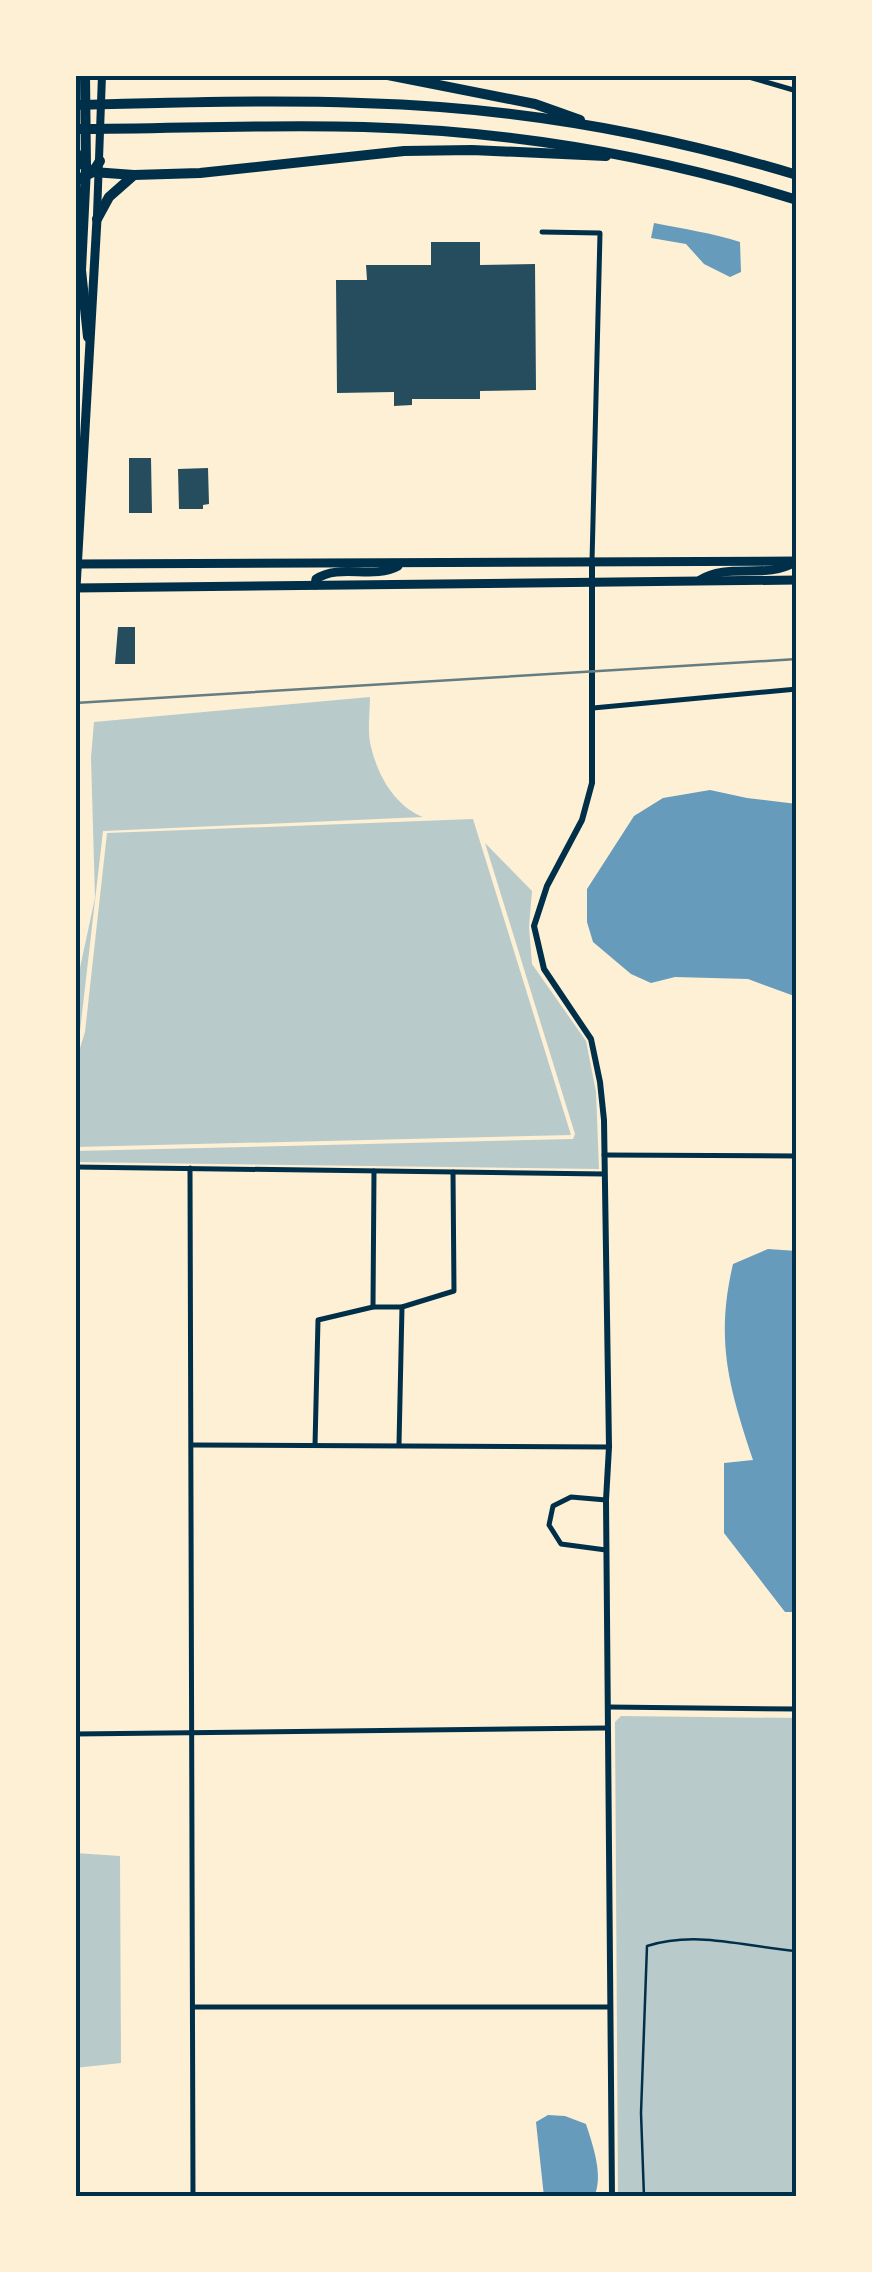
<svg xmlns="http://www.w3.org/2000/svg" width="872" height="2272" viewBox="0 0 872 2272" font-family="Manrope,sans-serif">
	<style>
		.green { fill: #b9caca }
		.water { fill: #669bbc }
		.building { fill: #264d5e }
		.lines { fill: none; stroke-linecap: round; stroke-linejoin: round }
		.path { stroke: #003049; stroke-width: 2.5 }
		.minor { stroke: #003049; stroke-width: 5 }
		.tertiary { stroke: #003049; stroke-width: 6 }
		.secondary { stroke: #003049; stroke-width: 8 }
		.primary { stroke: #003049; stroke-width: 9 }
		.motorway { stroke: #003049; stroke-width: 10 }
		.rail { stroke: #657d81; stroke-width: 2.5 }
		.neatline { fill: none; stroke: #003049; stroke-width: 4 }
	</style>
	<rect width="100%" height="100%" fill="#fdf0d5"/>
	<g class="green">
		<path d="M370 697C370 712 367 732 371 747 378 776 395 806 423 817L103 831 80 1031 75 1048V991L95 898 91 757 94 722Z"/>
		<path d="M473 819 571 1135 75 1147V1064L85 1032 107 833Z"/>
		<path d="M485 843 532 891 529 927 532 964 586 1041 596 1092 599 1169 75 1162V1151L573 1139 575 1134Z"/>
		<path d="M621 1716 797 1718V2197H618L615 1722Z"/>
		<path d="M75 1853 120 1856 121 2063 75 2068Z"/>
	</g>
	<g class="water">
		<path d="M654 223C685 229 711 233 740 242L741 272 730 277 704 264 686 244 651 238Z"/>
		<path d="M710 790 747 798 797 804V997L748 979 675 977 651 983 631 974 593 942 587 922V889L634 816 663 798Z"/>
		<path d="M768 1249 797 1251V1612H785L724 1533V1463L753 1460C729 1387 715 1341 733 1264Z"/>
		<path d="M548 2115 565 2116 586 2124C593 2146 604 2176 594 2197H544L536 2122Z"/>
	</g>
	<g class="building">
		<path d="M431 242H480V265L535 264 536 390 480 391V399H412V405L394 406V392L337 393 336 280H367L366 265H431Z"/>
		<path d="M129 458H151L152 513H129Z"/>
		<path d="M208 468 209 504 203 505V509H179L178 469Z"/>
		<path d="M118 627H135V664H115Z"/>
	</g>
	<g class="lines">
		<path class="path" d="M644 2197 641 2113 647 1946C697 1930 746 1947 797 1951"/>
		<g class="minor">
			<path d="M742 75 797 91"/>
			<path d="M542 232 600 233 592 562"/>
			<path d="M593 708 797 689"/>
			<path d="M604 1155 797 1156"/>
			<path d="M75 1167 604 1174"/>
			<path d="M190 1168 193 2197"/>
			<path d="M373 1307 374 1171"/>
			<path d="M399 1444 402 1307"/>
			<path d="M192 1445 609 1447"/>
			<path d="M315 1445 318 1320 373 1307H402L454 1291 453 1172"/>
			<path d="M606 1550 561 1544 549 1525 553 1506 571 1497 606 1500"/>
			<path d="M608 1707 797 1709"/>
			<path d="M75 1734 607 1728"/>
			<path d="M194 2007H610"/>
		</g>
		<path class="tertiary" d="M592 562V783L582 820 547 886 534 926 544 969 591 1039 600 1082 604 1120 609 1447 606 1500 612 2197"/>
		<g class="secondary">
			<path d="M97 215 102 75"/>
			<path d="M75 707 76 588"/>
		</g>
		<g class="primary">
			<path d="M75 564 797 561"/>
			<path d="M700 580C728 562 766 580 795 562"/>
			<path d="M315 585 316 579C340 563 373 580 398 566"/>
			<path d="M75 588 797 580"/>
			<path d="M76 588 97 219"/>
		</g>
		<g class="motorway">
			<path d="M85 75 86 168 81 270 88 337"/>
			<path d="M388 75 535 104 580 120"/>
			<path d="M75 105C196 102 319 98 440 107 560 116 681 140 797 175"/>
			<path d="M75 129C171 129 267 124 364 127 511 131 657 156 797 200"/>
			<path d="M75 151 83 165 93 172 134 175 200 173 404 151 472 150 606 156"/>
			<path d="M75 181 93 172 100 161"/>
			<path d="M97 219 109 197 134 175"/>
		</g>
		<path class="rail" d="M75 703 797 659"/>
	</g>
	<rect width="872" height="2272" fill="none" stroke="#fdf0d5" stroke-width="155"/>
	<rect x="78" y="78" width="716" height="2116" class="neatline"/>
</svg>
